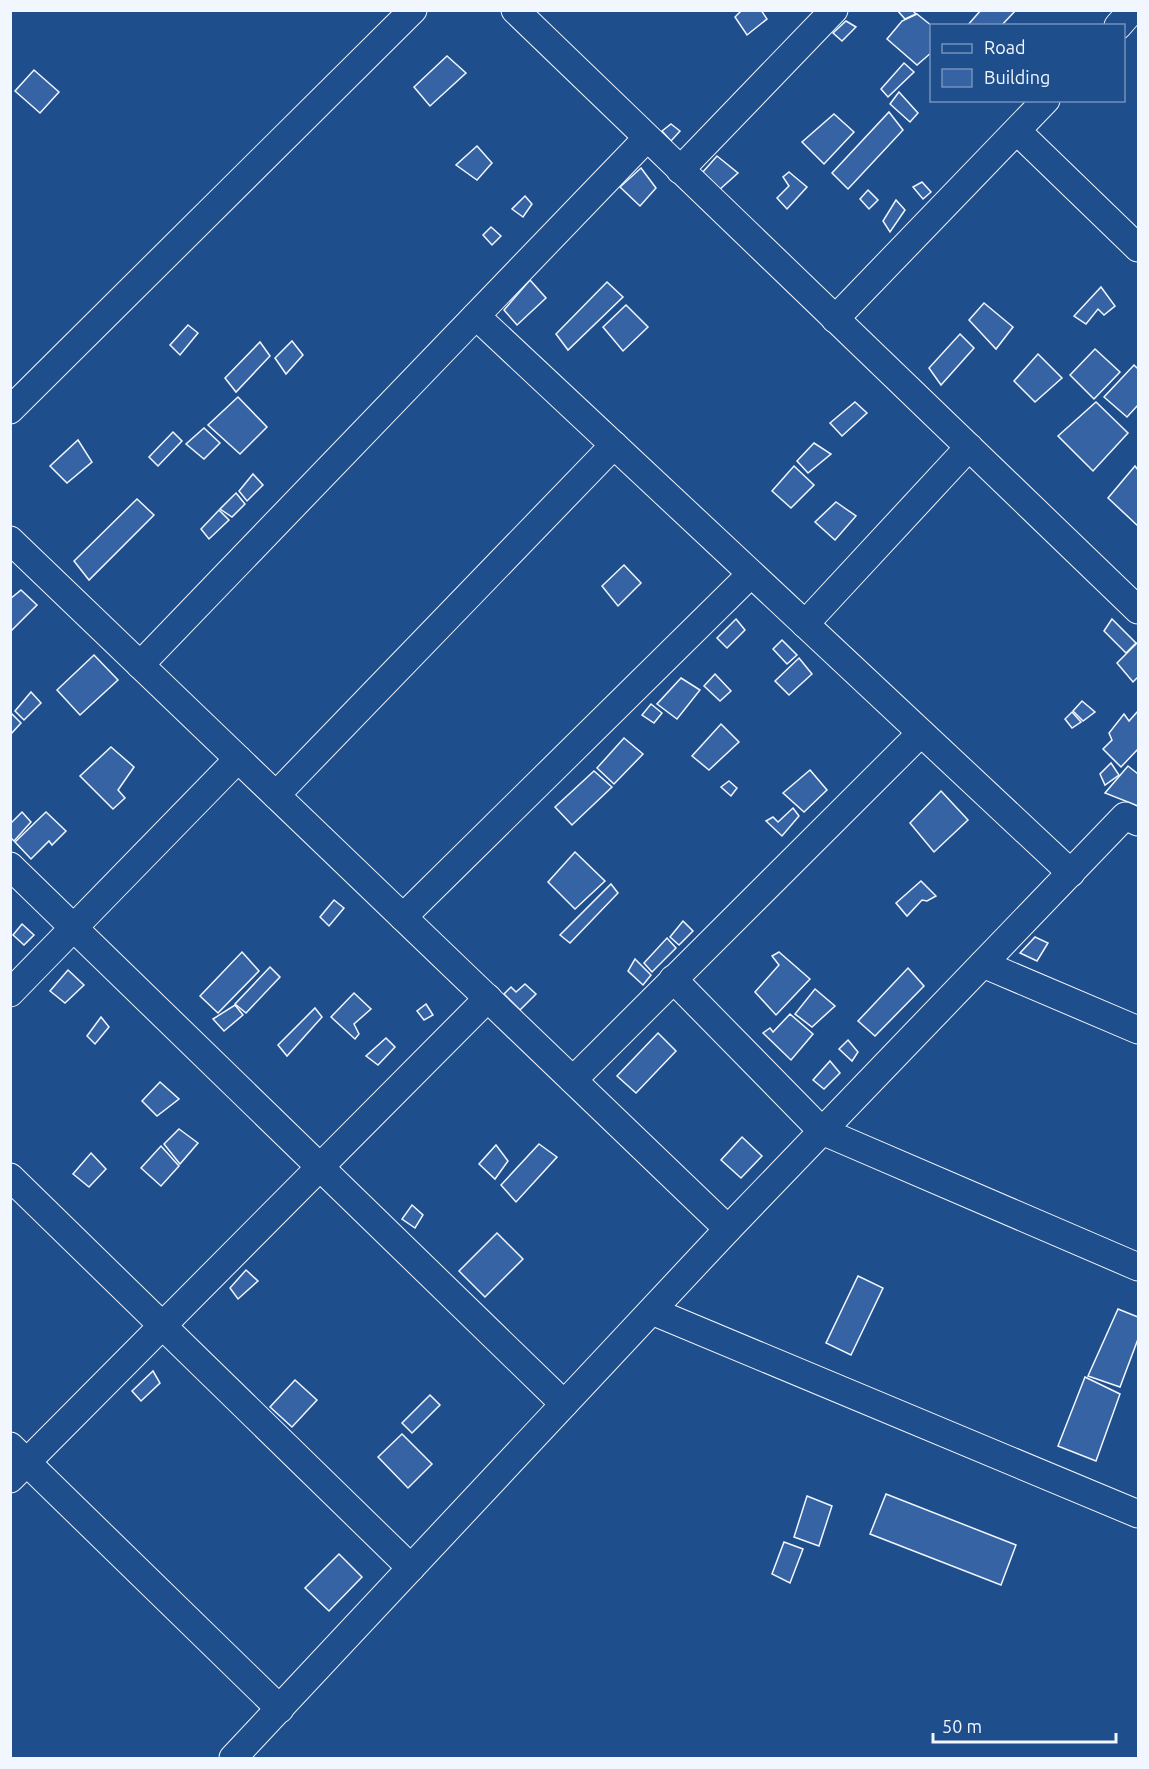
<svg xmlns="http://www.w3.org/2000/svg" width="1149" height="1769" viewBox="0 0 1149 1769" font-family="Ubuntu,sans-serif">
	<style>
		.building { fill: #3563a3; stroke: #f2f6ff; stroke-width: 1.5 }
		.lines { fill: none; stroke-linecap: round; stroke-linejoin: round }
		.minor-casing { stroke: #f2f6ff; stroke-width: 29 }
		.minor { stroke: #1f4e8c; stroke-width: 27 }
	</style>
	<rect width="100%" height="100%" fill="#1f4e8c"/>
	<g class="building">
		<path d="M742 10H761L767 19 747 35 735 17Z"/>
		<path d="M897 10H912L916 14 905 19Z"/>
		<path d="M981 10H1016L1001 26H967Z"/>
		<path d="M917 14 932 26V52L917 65 887 39 902 21Z"/>
		<path d="M846 21 856 27 842 41 833 33Z"/>
		<path d="M447 56 466 73 430 106 414 87Z"/>
		<path d="M904 63 914 72 888 97 881 89Z"/>
		<path d="M34 70 59 92 40 113 15 91Z"/>
		<path d="M899 92 918 113 910 122 890 104Z"/>
		<path d="M889 112 903 130 848 189 832 173Z"/>
		<path d="M834 114 854 132 824 164 802 142Z"/>
		<path d="M671 124 680 131 671 141 662 131Z"/>
		<path d="M477 146 492 163 477 180 456 165Z"/>
		<path d="M717 156 738 173 719 190 702 173Z"/>
		<path d="M641 168 656 188 640 206 620 187Z"/>
		<path d="M789 172 807 187 787 209 777 198 789 186 783 177Z"/>
		<path d="M922 182 931 192 923 199 913 187Z"/>
		<path d="M868 190 878 200 869 209 860 199Z"/>
		<path d="M525 196 532 204 523 217 512 209Z"/>
		<path d="M896 200 905 210 890 232 883 221Z"/>
		<path d="M491 227 501 236 492 245 483 235Z"/>
		<path d="M530 280 546 298 517 325 504 310Z"/>
		<path d="M607 282 623 297 568 350 556 334Z"/>
		<path d="M1101 287 1115 306 1104 315 1098 309 1086 324 1074 316Z"/>
		<path d="M984 303 1013 327 996 349 969 320Z"/>
		<path d="M626 305 648 327 623 351 603 327Z"/>
		<path d="M188 325 198 333 180 355 170 345Z"/>
		<path d="M960 334 974 348 941 385 929 368Z"/>
		<path d="M292 341 303 355 286 374 275 358Z"/>
		<path d="M260 342 270 356 236 392 225 378Z"/>
		<path d="M1095 349 1120 372 1094 399 1070 375Z"/>
		<path d="M1038 354 1062 378 1035 402 1014 381Z"/>
		<path d="M1134 365 1138 369V405L1127 417 1104 397Z"/>
		<path d="M238 397 267 427 240 454 208 425Z"/>
		<path d="M855 402 867 413 842 436 830 423Z"/>
		<path d="M1096 402 1128 433 1093 471 1058 436Z"/>
		<path d="M204 428 220 443 204 459 186 444Z"/>
		<path d="M173 432 182 441 158 466 149 457Z"/>
		<path d="M78 440 92 462 67 483 50 466Z"/>
		<path d="M814 443 831 454 808 473 797 461Z"/>
		<path d="M794 466 814 485 791 508 772 491Z"/>
		<path d="M1135 466 1138 470V526L1108 498Z"/>
		<path d="M253 474 263 485 247 501 239 491Z"/>
		<path d="M236 493 245 504 232 517 220 509Z"/>
		<path d="M137 499 154 515 89 580 74 561Z"/>
		<path d="M836 502 856 516 835 540 815 522Z"/>
		<path d="M219 510 229 520 209 539 201 529Z"/>
		<path d="M624 565 641 583 618 606 602 586Z"/>
		<path d="M21 590 37 605 10 632V599Z"/>
		<path d="M736 619 745 630 727 648 717 638Z"/>
		<path d="M1112 619 1136 643 1126 653 1104 631Z"/>
		<path d="M782 640 797 655 787 664 773 649Z"/>
		<path d="M1138 642V677L1133 682 1117 663Z"/>
		<path d="M94 655 118 680 80 715 57 690Z"/>
		<path d="M799 658 812 674 789 695 775 681Z"/>
		<path d="M715 674 731 691 720 701 704 686Z"/>
		<path d="M681 678 700 690 677 719 657 704Z"/>
		<path d="M31 692 41 703 24 720 15 711Z"/>
		<path d="M1082 701 1095 712 1083 721 1073 711Z"/>
		<path d="M651 704 662 713 654 723 642 715Z"/>
		<path d="M1138 711V749L1121 767 1103 749 1112 740 1109 733 1124 714 1129 721Z"/>
		<path d="M10 712 21 723 10 735Z"/>
		<path d="M1072 712 1081 722 1072 728 1065 719Z"/>
		<path d="M721 724 739 742 709 770 692 756Z"/>
		<path d="M624 738 643 754 614 784 597 768Z"/>
		<path d="M111 747 134 767 118 790 125 798 113 809 80 776Z"/>
		<path d="M1111 763 1119 775 1105 785 1100 774Z"/>
		<path d="M1128 766 1138 774V806L1105 793Z"/>
		<path d="M810 770 827 790 804 812 783 793Z"/>
		<path d="M594 771 612 787 572 825 555 807Z"/>
		<path d="M729 781 737 788 731 796 721 787Z"/>
		<path d="M941 791 968 820 934 852 910 823Z"/>
		<path d="M793 808 799 816 782 836 766 821 773 817 778 822Z"/>
		<path d="M22 812 31 822 14 841 10 837V824Z"/>
		<path d="M46 812 66 831 52 845 49 841 31 859 15 842Z"/>
		<path d="M575 852 605 881 575 909 548 882Z"/>
		<path d="M921 881 936 896 927 901 922 900 907 916 896 903Z"/>
		<path d="M611 884 618 893 570 943 560 935Z"/>
		<path d="M334 900 344 908 329 926 320 917Z"/>
		<path d="M683 921 693 931 679 945 670 937Z"/>
		<path d="M22 924 34 935 24 945 13 935Z"/>
		<path d="M1035 937 1048 943 1037 961 1020 953Z"/>
		<path d="M667 938 676 948 652 972 644 963Z"/>
		<path d="M242 952 259 971 218 1013 200 996Z"/>
		<path d="M779 952 810 979 776 1015 755 992 779 965 772 956Z"/>
		<path d="M635 959 651 975 643 985 628 971Z"/>
		<path d="M270 967 280 977 246 1013 235 1004Z"/>
		<path d="M908 968 924 986 875 1036 858 1021Z"/>
		<path d="M68 970 84 985 65 1003 50 991Z"/>
		<path d="M525 984 536 994 520 1010 504 994 511 987 516 992Z"/>
		<path d="M815 989 835 1006 812 1027 795 1014Z"/>
		<path d="M354 993 371 1009 354 1024 359 1034 355 1039 331 1017Z"/>
		<path d="M426 1004 433 1015 424 1020 417 1011Z"/>
		<path d="M235 1005 243 1015 224 1031 213 1019Z"/>
		<path d="M315 1008 322 1017 287 1056 278 1045Z"/>
		<path d="M790 1014 813 1034 791 1060 763 1033 770 1028 773 1032Z"/>
		<path d="M101 1017 109 1027 95 1044 87 1036Z"/>
		<path d="M658 1033 676 1051 636 1093 617 1076Z"/>
		<path d="M386 1038 395 1047 378 1065 366 1056Z"/>
		<path d="M848 1040 858 1052 852 1061 839 1049Z"/>
		<path d="M830 1061 840 1073 824 1089 813 1080Z"/>
		<path d="M160 1082 179 1099 157 1116 142 1101Z"/>
		<path d="M179 1129 198 1143 180 1164 164 1144Z"/>
		<path d="M742 1137 762 1156 741 1178 721 1160Z"/>
		<path d="M539 1144 557 1157 516 1202 501 1185Z"/>
		<path d="M496 1145 508 1161 495 1179 479 1164Z"/>
		<path d="M161 1146 179 1166 161 1186 141 1168Z"/>
		<path d="M91 1153 106 1169 89 1187 73 1174Z"/>
		<path d="M412 1205 423 1215 415 1228 402 1219Z"/>
		<path d="M497 1233 523 1259 485 1297 459 1271Z"/>
		<path d="M246 1270 258 1281 238 1299 230 1288Z"/>
		<path d="M858 1276 883 1288 851 1355 826 1343Z"/>
		<path d="M1118 1309 1138 1317V1339L1120 1387 1088 1376Z"/>
		<path d="M153 1371 160 1383 141 1401 132 1391Z"/>
		<path d="M1085 1377 1120 1394 1096 1461 1058 1446Z"/>
		<path d="M295 1380 317 1400 292 1427 270 1407Z"/>
		<path d="M430 1395 440 1405 412 1433 402 1423Z"/>
		<path d="M402 1434 432 1464 408 1488 378 1457Z"/>
		<path d="M886 1494 1016 1545 1001 1585 870 1534Z"/>
		<path d="M807 1496 832 1506 819 1546 794 1537Z"/>
		<path d="M784 1542 803 1549 790 1583 772 1574Z"/>
		<path d="M339 1554 362 1577 329 1611 305 1588Z"/>
	</g>
	<g class="lines">
		<defs>
			<g id="minor">
				<path d="M515 10 1138 610"/>
				<path d="M1118 26 1132 10"/>
				<path d="M1017 131 1138 248"/>
				<path d="M680 170 834 10"/>
				<path d="M476 316 1071 873"/>
				<path d="M835 319 1046 100"/>
				<path d="M10 410 413 10"/>
				<path d="M10 540 728 1229"/>
				<path d="M805 624 969 447"/>
				<path d="M140 665 647 138"/>
				<path d="M276 795 614 445"/>
				<path d="M10 866 564 1404"/>
				<path d="M403 917 751 574"/>
				<path d="M983 964 1138 1030"/>
				<path d="M673 979 822 1131 1138 1267"/>
				<path d="M10 993 238 759"/>
				<path d="M573 1080 921 733"/>
				<path d="M10 1177 411 1568"/>
				<path d="M652 1311 1138 1514"/>
				<path d="M10 1446 280 1709"/>
				<path d="M10 1479 488 998"/>
				<path d="M233 1758 728 1229 1125 816 1138 822"/>
			</g>
		</defs>
		<use href="#minor" class="minor-casing"/>
		<use href="#minor" class="minor"/>
	</g>
	<rect width="1149" height="1769" fill="none" stroke="#f2f6ff" stroke-width="24"/>
	<rect x="930" y="24" width="195" height="78" fill="#1f4e8c" stroke="#7391ba" stroke-width="1.5"/>
	<rect x="942" y="44" width="30" height="9" fill="#1f4e8c" stroke="#7391ba" stroke-width="1.5"/>
	<text x="984" y="54" font-size="18" fill="#f2f6ff">Road</text>
	<rect x="942" y="69" width="30" height="18" fill="#3563a3" stroke="#7391ba" stroke-width="1.5"/>
	<text x="984" y="84" font-size="18" fill="#f2f6ff">Building</text>
	<path d="M933 1733v9h183v-9" fill="none" stroke="#f2f6ff" stroke-width="3"/>
	<text x="942" y="1733" font-size="18" fill="#f2f6ff" stroke="#1f4e8c" stroke-width="4.5" paint-order="stroke">50 m</text>
</svg>
